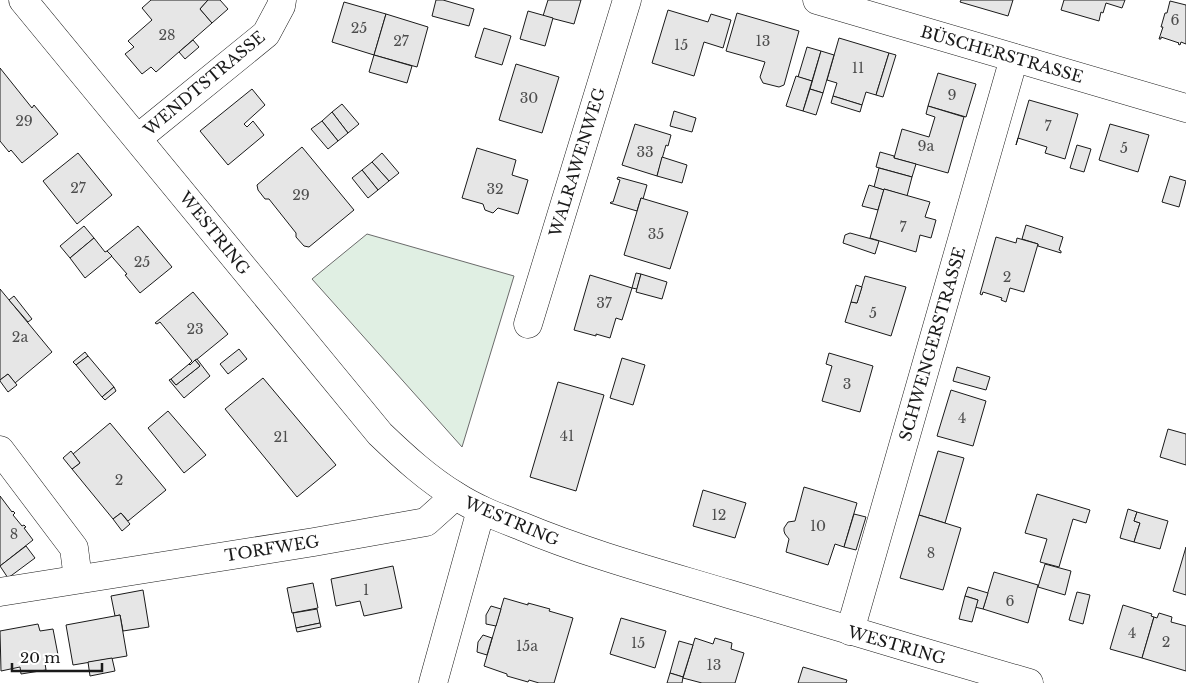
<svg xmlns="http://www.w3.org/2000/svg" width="1186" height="683" viewBox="0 0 1186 683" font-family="'Libre Baskerville',serif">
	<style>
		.green { fill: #e0efe3; stroke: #6a6a6a }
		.building { fill: #e6e6e6; stroke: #1a1a1a }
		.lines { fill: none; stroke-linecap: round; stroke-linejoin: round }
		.street-casing { stroke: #1a1a1a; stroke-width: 29 }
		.secondary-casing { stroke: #1a1a1a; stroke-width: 29 }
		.street { stroke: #fff; stroke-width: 28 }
		.secondary { stroke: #fff; stroke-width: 28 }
		.labels { text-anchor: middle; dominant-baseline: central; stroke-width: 4; stroke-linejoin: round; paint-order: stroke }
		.number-label { font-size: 14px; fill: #4d4d4d }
		.street-label { font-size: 16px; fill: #1a1a1a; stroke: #fff }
	</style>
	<rect width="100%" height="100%" fill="#fff"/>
	<path class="green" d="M367 234 514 276 462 447 312 279Z"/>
	<g class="building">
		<path d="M151 0H208L200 9 212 23 156 72 151 67 142 74 125 54 134 47 128 41 152 20 142 8Z"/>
		<path d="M208 0H220L228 9 212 23 200 9Z"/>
		<path d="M436 0H443L474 9 469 26 432 16Z"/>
		<path d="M548 0H581L574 24 543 16Z"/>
		<path d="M961 0H1013L1008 16 960 2Z"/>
		<path d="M1064 0H1125L1122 8 1106 3 1103 13 1101 12 1099 21 1061 10Z"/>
		<path d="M1170 1 1186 5V44L1181 42 1180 45 1178 44 1179 43 1161 37V39H1159L1163 27H1161L1165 13H1167Z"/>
		<path d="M344 2 386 14 374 55 332 42Z"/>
		<path d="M668 10 708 22 711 14 731 20 723 48 704 42 694 76 652 63Z"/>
		<path d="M528 11 553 18 545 46 520 39Z"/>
		<path d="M737 13 799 31 784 85 779 87 763 83 760 77 765 62 726 51Z"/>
		<path d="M386 14 428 27 417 67 374 55Z"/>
		<path d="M484 28 511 36 502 65 475 57Z"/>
		<path d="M839 38 889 53 876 95 866 92 862 105 833 96 837 83 827 80Z"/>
		<path d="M193 40 199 47 185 59 179 52Z"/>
		<path d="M807 47 821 51 812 81 798 77Z"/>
		<path d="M821 51 834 55 823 93 810 89Z"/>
		<path d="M889 53 896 55 883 97 876 95Z"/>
		<path d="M374 55 412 66 407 83 369 72Z"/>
		<path d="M516 64 559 77 542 133 499 120Z"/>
		<path d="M0 68 32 108 34 105 58 134 22 163 11 150 9 152 0 141Z"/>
		<path d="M938 73 976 84 966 117 928 106Z"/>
		<path d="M796 76 812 81 803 111 786 106Z"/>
		<path d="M252 89 265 105 244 124 247 127 253 121 264 135 228 165 200 131Z"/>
		<path d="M810 89 823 93 816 115 803 111Z"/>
		<path d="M833 96 862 105 860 112 831 103Z"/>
		<path d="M1029 100 1078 114 1065 159 1045 153 1047 147 1018 138 1016 145Z"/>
		<path d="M342 104 359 124 348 133 332 112Z"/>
		<path d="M928 106 964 117 948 173 894 158 902 129 929 137 935 117 926 114Z"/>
		<path d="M674 111 696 118 692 132 670 126Z"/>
		<path d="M332 112 348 133 338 141 322 121Z"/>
		<path d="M322 121 338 141 328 149 311 129Z"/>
		<path d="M635 124 671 135 668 146 666 145 657 176 622 165Z"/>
		<path d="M1110 124 1149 135 1138 172 1099 160Z"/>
		<path d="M1077 145 1091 149 1084 172 1070 168Z"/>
		<path d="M302 147 354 210 309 247 304 246 296 237V233L269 199H265L258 190 257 185Z"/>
		<path d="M477 148 516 160 512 175 528 180 518 214 498 208 493 213 485 210 483 204 462 198Z"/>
		<path d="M880 152 894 156V158L916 164 912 177 876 167Z"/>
		<path d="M78 153 112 195 77 224 43 181Z"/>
		<path d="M382 153 399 173 389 181 372 162Z"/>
		<path d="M662 157 687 165 682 183 657 176Z"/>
		<path d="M372 162 389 181 378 190 362 170Z"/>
		<path d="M879 168 912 177 907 196 884 189V190L874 187Z"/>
		<path d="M362 170 378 190 368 198 352 178Z"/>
		<path d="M1170 176 1186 181 1179 207 1162 202Z"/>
		<path d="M618 177 647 185 643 199 641 198 637 211 610 203 611 202H613L620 180 617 179Z"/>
		<path d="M869 185 884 190 878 210 862 206Z"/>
		<path d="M884 189 930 202 925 217 936 220 931 238 920 235 916 252 870 238Z"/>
		<path d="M641 198 688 212 670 269 624 255Z"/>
		<path d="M1026 225 1063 237 1059 250 1061 251V253L1038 246V244L1022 239Z"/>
		<path d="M84 226 94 238 70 258 60 246Z"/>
		<path d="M138 226 172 267 140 293 125 275 127 274 107 251Z"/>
		<path d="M850 233 879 241 875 254 843 243 845 235Z"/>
		<path d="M996 237 1016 243 1017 238 1038 244 1024 292 1010 288 1006 302 1001 300 1002 298 983 292 982 295 980 294Z"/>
		<path d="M94 238 105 252 107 251 112 256 85 278 70 258Z"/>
		<path d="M636 273 641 274 637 289 632 288Z"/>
		<path d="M641 274 667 282 662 299 636 292Z"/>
		<path d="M590 275 632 288 622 320 616 318 610 338 596 334V336L574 330Z"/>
		<path d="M865 276 906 287 891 336 845 322 851 302 857 303Z"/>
		<path d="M856 285 862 287 857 303 851 302Z"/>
		<path d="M0 289 52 352 15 383 8 374 0 380Z"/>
		<path d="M193 292 228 334 190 365 189 364 192 361 160 322 157 324 155 323Z"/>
		<path d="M14 296 32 319 28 322 9 300Z"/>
		<path d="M239 349 247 359 228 374 220 364Z"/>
		<path d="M85 352 88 356 76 365 73 362Z"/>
		<path d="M829 353 873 366 860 412 822 401 832 366 826 364Z"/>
		<path d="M88 356 114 387 102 397 76 365Z"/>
		<path d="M622 358 645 365 633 405 610 398Z"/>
		<path d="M197 359 210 376 184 398 169 380 171 379 176 385 200 366 195 360Z"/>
		<path d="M195 360 200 366 176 385 171 379 189 364 190 365Z"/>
		<path d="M957 367 990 377 986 390 953 381Z"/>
		<path d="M8 374 17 385 8 392 0 381V380Z"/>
		<path d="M263 378 336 465 297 497 225 409Z"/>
		<path d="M558 382 604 395 576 491 530 477Z"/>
		<path d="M114 387 116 391 105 400 102 397Z"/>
		<path d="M951 390 986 401 973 446 937 436Z"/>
		<path d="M168 411 206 455 184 473 148 428Z"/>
		<path d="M110 423 166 490 128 521 121 513 113 519 72 469 80 463 73 454Z"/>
		<path d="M1168 429 1186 434V465L1160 457Z"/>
		<path d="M71 451 80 463 72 469 63 458Z"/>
		<path d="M938 451 964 458 945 523 919 515Z"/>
		<path d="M804 487 857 503 844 547 835 544 828 565 786 552 789 539 785 534 784 531V528L788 522 795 521Z"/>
		<path d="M703 490 746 503 735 538 693 526Z"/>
		<path d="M1037 494 1090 510 1086 523 1073 519 1059 567 1040 562 1047 539 1025 533Z"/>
		<path d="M0 496 12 512 13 511 15 513 13 515 22 526 24 525 26 527 24 528 33 540 0 566Z"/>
		<path d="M1128 509 1137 512 1134 521 1140 523 1134 542 1120 538Z"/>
		<path d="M1137 512 1168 521 1160 549 1134 542 1140 523 1134 521Z"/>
		<path d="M121 513 130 524 122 531 113 519Z"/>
		<path d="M854 514 866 517 856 550 844 547Z"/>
		<path d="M919 515 961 528 943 590 900 578Z"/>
		<path d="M26 546 35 558 8 578 0 566Z"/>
		<path d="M1186 547V595L1173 591Z"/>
		<path d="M1045 564 1071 571 1065 595 1038 587Z"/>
		<path d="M393 566 402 608 364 616 360 601 336 606 331 579Z"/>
		<path d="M994 572 1038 585 1028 623 983 609Z"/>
		<path d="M313 583 318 608 292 613 287 588Z"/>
		<path d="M968 587 988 593 983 609 975 607 978 600 965 596Z"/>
		<path d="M143 590 149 627 123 631 120 615 115 616 111 596Z"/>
		<path d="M1077 592 1090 595 1083 624 1069 620Z"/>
		<path d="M965 596 978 600 972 622 959 619Z"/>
		<path d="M504 598 528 605V603L550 609 549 611 573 618 554 683H539L529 680 528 682 507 676V674L484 666Z"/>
		<path d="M1123 605 1152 614 1151 616 1154 617 1142 658 1110 649Z"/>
		<path d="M491 606 501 609 496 626 486 624V615Z"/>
		<path d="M317 609 320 623 296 628 293 613Z"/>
		<path d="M1159 613 1172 617 1171 622 1186 626V671L1142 658 1154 617 1157 618Z"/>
		<path d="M120 615 127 656 73 665 66 625Z"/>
		<path d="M621 618 666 631 655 668 610 654Z"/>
		<path d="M320 623 321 627 297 632 296 628Z"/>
		<path d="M38 624 40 631 53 629 59 660 45 663 46 670 21 674 20 667 1 671 0 631Z"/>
		<path d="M483 635 492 638 487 655 477 652 478 642Z"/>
		<path d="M695 638 713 644 715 638 732 643 731 649 744 653 735 683H702L683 678Z"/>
		<path d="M679 641 693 645 683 677 670 673Z"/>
		<path d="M112 658 115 671 90 676 88 662Z"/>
		<path d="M803 667 847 680 846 683H798Z"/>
		<path d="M670 673 683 677 682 683H667Z"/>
	</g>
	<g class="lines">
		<defs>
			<g id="street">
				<path d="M817 0 1186 108"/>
				<path d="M138 138 266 34 281 6 282 0"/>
				<path d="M528 324 627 0"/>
				<path d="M0 450 74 548 78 579"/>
				<path d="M0 592 314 542 426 522 455 496"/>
				<path d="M850 631 1014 58"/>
				<path d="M433 683 481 510"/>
			</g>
			<path id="secondary" d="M23 0 380 434C404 457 428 479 456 496 476 509 498 517 521 526 588 554 659 573 729 594 828 624 929 654 1029 683"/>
		</defs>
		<use href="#street" class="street-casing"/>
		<use href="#secondary" class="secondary-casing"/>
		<use href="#street" class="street"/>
		<use href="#secondary" class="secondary"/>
	</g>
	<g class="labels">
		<g class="number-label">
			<text x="1175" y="20">6</text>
			<text x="359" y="28">25</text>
			<text x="167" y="35">28</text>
			<text x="401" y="41">27</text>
			<text x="763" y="41">13</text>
			<text x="681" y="45">15</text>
			<text x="858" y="68">11</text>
			<text x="952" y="95">9</text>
			<text x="529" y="98">30</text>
			<text x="24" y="121">29</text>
			<text x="1048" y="126">7</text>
			<text x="926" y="146">9a</text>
			<text x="1124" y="148">5</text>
			<text x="645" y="152">33</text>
			<text x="78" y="188">27</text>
			<text x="495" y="189">32</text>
			<text x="301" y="195">29</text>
			<text x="903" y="227">7</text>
			<text x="656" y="234">35</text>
			<text x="142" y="262">25</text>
			<text x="1007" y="277">2</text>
			<text x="604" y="303">37</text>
			<text x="873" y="313">5</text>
			<text x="195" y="329">23</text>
			<text x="20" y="337">2a</text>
			<text x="847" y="384">3</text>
			<text x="962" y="418">4</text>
			<text x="567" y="436">41</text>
			<text x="281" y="437">21</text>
			<text x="119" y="480">2</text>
			<text x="719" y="515">12</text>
			<text x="818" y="526">10</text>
			<text x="14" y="534">8</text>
			<text x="931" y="553">8</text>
			<text x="366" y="590">1</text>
			<text x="1010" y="601">6</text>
			<text x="1132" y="633">4</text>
			<text x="1166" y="642">2</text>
			<text x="638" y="643">15</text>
			<text x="527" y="646">15a</text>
			<text x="714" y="665">13</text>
		</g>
		<g class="street-label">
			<text transform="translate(1002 54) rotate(16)">BÜSCHERSTRASSE</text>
			<text transform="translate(204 83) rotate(-40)">WENDTSTRASSE</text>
			<text transform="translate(577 162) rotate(-73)">WALRAWENWEG</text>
			<text transform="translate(215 233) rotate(51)">WESTRING</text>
			<text transform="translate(932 344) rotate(-74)">SCHWENGERSTRASSE</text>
			<text transform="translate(512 521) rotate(23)">WESTRING</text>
			<text transform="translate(272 548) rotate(-9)">TORFWEG</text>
			<text transform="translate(897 645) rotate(16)">WESTRING</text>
		</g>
	</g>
	<path d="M12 663v8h90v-8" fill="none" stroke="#1a1a1a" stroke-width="2.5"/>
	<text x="20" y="663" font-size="15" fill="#1a1a1a" stroke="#ffffff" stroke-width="4" paint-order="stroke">20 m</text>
</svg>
